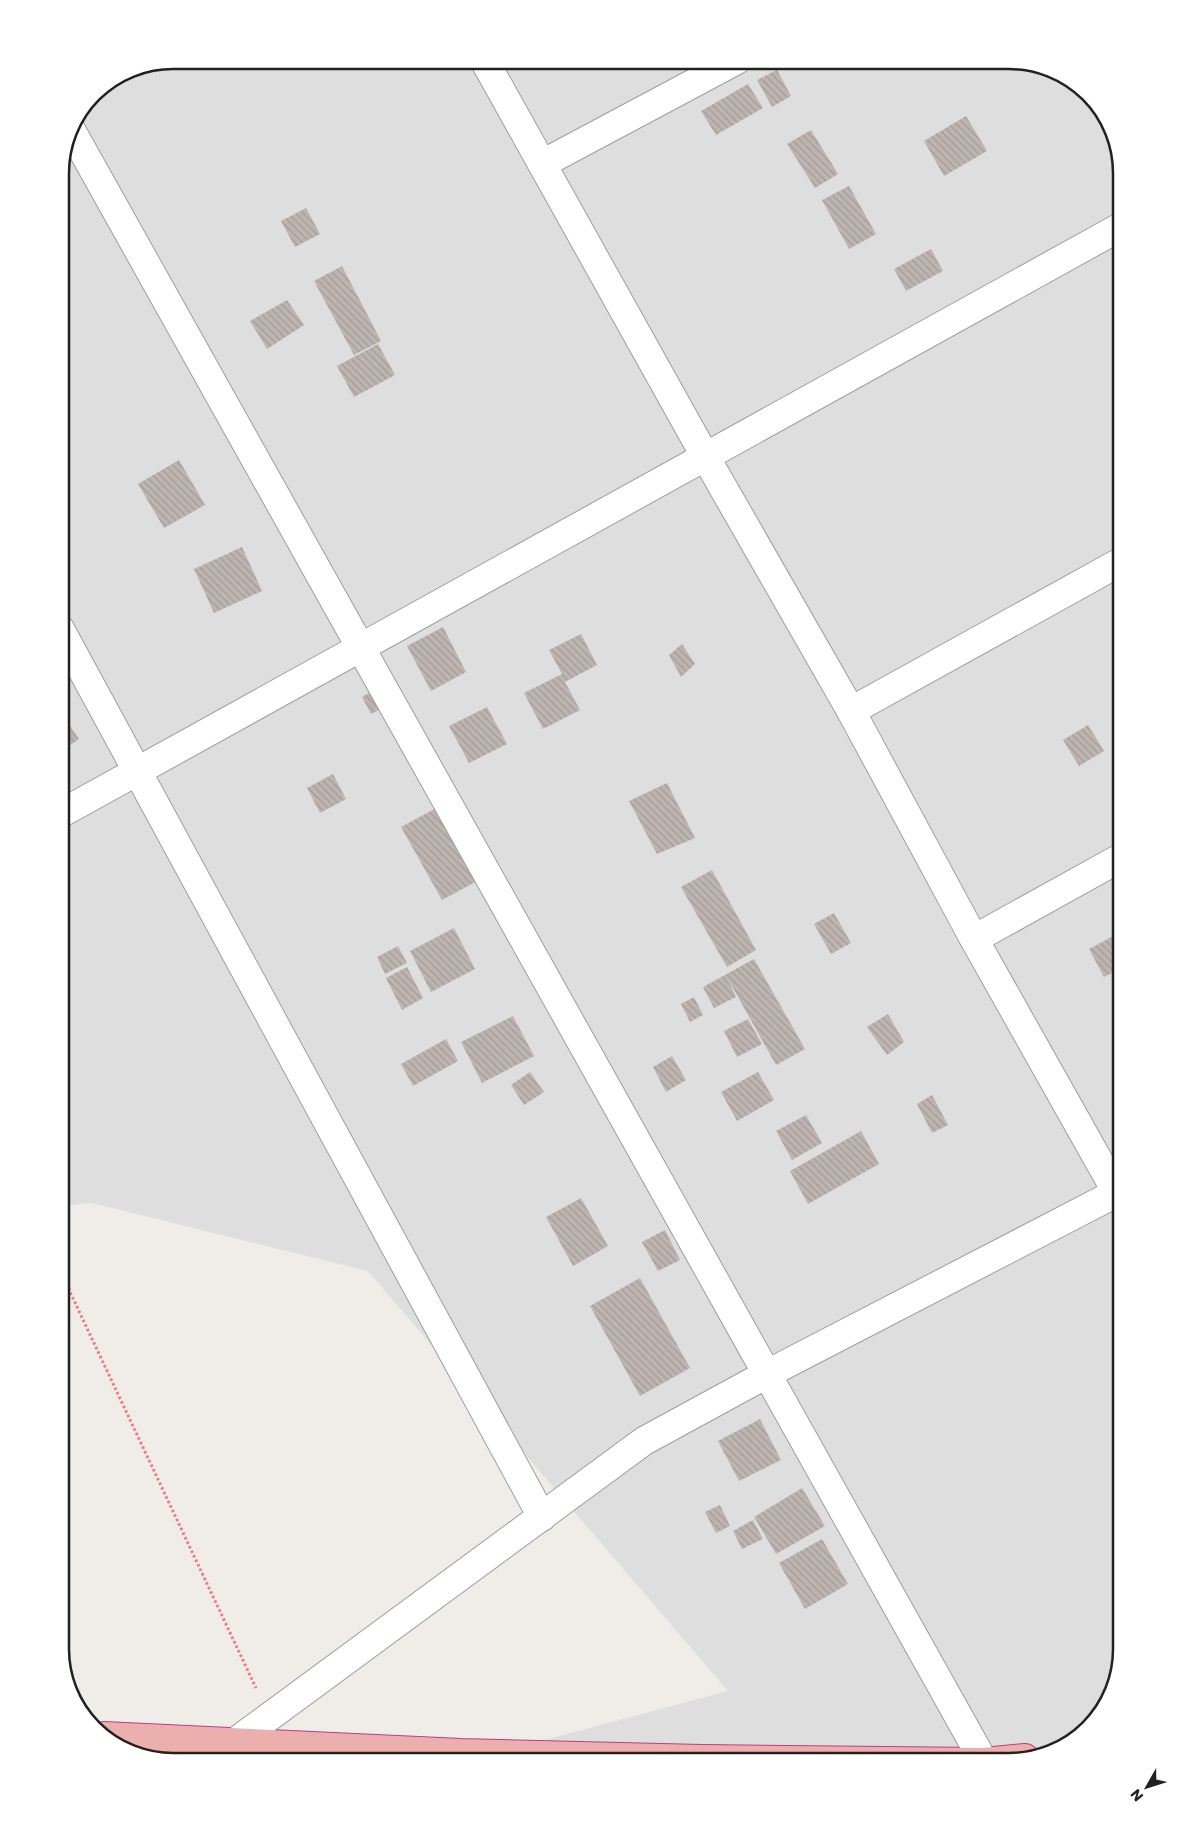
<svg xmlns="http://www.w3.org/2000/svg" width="1182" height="1822" viewBox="0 0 1182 1822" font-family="Poppins,sans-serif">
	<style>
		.residential { fill: #dfdede }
		.building { fill: url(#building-back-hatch) }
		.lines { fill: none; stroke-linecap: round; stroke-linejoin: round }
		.minor-casing { stroke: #9e9e9e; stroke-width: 30 }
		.trunk-casing { stroke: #cd3682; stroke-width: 30 }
		.path { stroke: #ef7b81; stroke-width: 3; stroke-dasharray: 2.5 2.5; stroke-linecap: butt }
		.minor { stroke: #fff; stroke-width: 28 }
		.trunk { stroke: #ebb0ad; stroke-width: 28 }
		.rim { fill: none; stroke: #212121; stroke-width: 2.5 }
	</style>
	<defs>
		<pattern id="building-back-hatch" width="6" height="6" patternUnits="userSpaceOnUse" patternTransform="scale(1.25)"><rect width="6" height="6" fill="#beb5b1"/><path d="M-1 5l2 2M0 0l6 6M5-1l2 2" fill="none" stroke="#a39b98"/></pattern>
	</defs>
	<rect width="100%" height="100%" fill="#f0ece8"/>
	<path class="residential" d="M173 60H1016L1072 79 1110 123 1122 173V1649L1103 1711 1059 1750 1009 1762H462L728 1691 368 1271 92 1203 60 1206V166L72 123 93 93 130 69Z"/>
	<g class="building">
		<path d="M777 70 791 96 772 107 757 80Z"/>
		<path d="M748 84 763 108 716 135 701 111Z"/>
		<path d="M966 116 987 151 944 176 924 141Z"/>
		<path d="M811 130 838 174 815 188 787 144Z"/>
		<path d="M849 186 876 234 849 249 822 200Z"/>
		<path d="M306 208 320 234 295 247 281 221Z"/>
		<path d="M931 249 943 271 906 291 894 269Z"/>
		<path d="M342 266 381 341 354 355 314 281Z"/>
		<path d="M287 300 304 325 267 349 250 321Z"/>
		<path d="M378 344 395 375 354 397 337 366Z"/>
		<path d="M179 460 205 505 164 528 138 484Z"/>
		<path d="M242 547 262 591 214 613 194 569Z"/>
		<path d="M443 627 466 672 431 691 407 646Z"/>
		<path d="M581 634 597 665 565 682 580 710 543 729 524 693 562 674 549 650Z"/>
		<path d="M682 644 695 664 681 677 669 655Z"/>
		<path d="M378 688 387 706 371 714 362 697Z"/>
		<path d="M487 707 507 744 469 763 449 726Z"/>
		<path d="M60 711 79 739 60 752Z"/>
		<path d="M1088 725 1104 751 1079 766 1063 740Z"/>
		<path d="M333 774 346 799 320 813 307 788Z"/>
		<path d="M667 783 695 838 657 854 629 801Z"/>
		<path d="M440 806 481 879 442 900 401 827Z"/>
		<path d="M712 870 756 950 727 967 681 887Z"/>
		<path d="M834 913 851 943 831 954 814 924Z"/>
		<path d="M454 928 475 969 431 992 410 951Z"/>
		<path d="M1119 933 1122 939V968L1104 977 1089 949Z"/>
		<path d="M398 946 407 963 385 974 377 957Z"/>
		<path d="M754 959 805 1049 776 1065 728 979 736 997 714 1008 703 987Z"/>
		<path d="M407 967 423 998 402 1010 386 978Z"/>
		<path d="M694 997 703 1015 690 1022 681 1004Z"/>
		<path d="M888 1014 904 1042 887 1055 867 1027Z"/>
		<path d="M513 1016 534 1056 482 1083 461 1042Z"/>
		<path d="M748 1019 762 1044 737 1057 724 1031Z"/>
		<path d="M446 1039 458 1061 413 1086 401 1064Z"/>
		<path d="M672 1056 686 1080 666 1092 653 1067Z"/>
		<path d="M530 1072 544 1092 524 1105 511 1085Z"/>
		<path d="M758 1072 774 1100 737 1121 721 1092Z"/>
		<path d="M932 1095 948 1125 932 1133 917 1104Z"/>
		<path d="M806 1115 822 1143 792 1160 776 1131Z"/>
		<path d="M861 1131 879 1164 808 1204 790 1171Z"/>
		<path d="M581 1198 608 1246 573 1266 546 1217Z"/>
		<path d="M665 1230 680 1260 658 1271 642 1242Z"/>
		<path d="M640 1278 690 1368 640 1396 590 1306Z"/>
		<path d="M760 1419 781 1460 739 1481 718 1441Z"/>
		<path d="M802 1488 825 1526 776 1554 754 1517Z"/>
		<path d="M720 1505 730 1526 716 1533 705 1512Z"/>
		<path d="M753 1520 763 1539 742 1549 733 1531Z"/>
		<path d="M822 1539 848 1584 805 1609 779 1563Z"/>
	</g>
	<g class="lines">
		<defs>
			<g id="minor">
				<path d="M484 60 705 456 851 711 974 939 1122 1202"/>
				<path d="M70 128 984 1762"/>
				<path d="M542 164 737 60"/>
				<path d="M60 629 542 1517"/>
				<path d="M851 711 1122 561"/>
				<path d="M60 814 1122 226"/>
				<path d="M974 939 1122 857"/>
				<path d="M235 1742 644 1441 767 1374 1122 1190"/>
			</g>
			<path id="trunk" d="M104 1736 461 1753 702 1759 984 1762 1025 1758"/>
		</defs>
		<use href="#minor" class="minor-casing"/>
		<use href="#trunk" class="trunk-casing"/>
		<path class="path" d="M60 1254 70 1292 256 1688"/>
		<use href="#minor" class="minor"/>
		<use href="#trunk" class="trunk"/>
	</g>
	<path d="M0 0H1182V1822H0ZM173 69H1009A104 104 0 0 1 1113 173V1649A104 104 0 0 1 1009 1753H173A104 104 0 0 1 69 1649V173A104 104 0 0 1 173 69Z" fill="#fff" fill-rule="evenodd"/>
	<path class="rim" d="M173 69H1009A104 104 0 0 1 1113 173V1649A104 104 0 0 1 1009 1753H173A104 104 0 0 1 69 1649V173A104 104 0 0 1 173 69Z"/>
	<g transform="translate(1147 1787) rotate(231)" stroke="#ffffff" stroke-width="4" paint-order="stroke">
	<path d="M0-4L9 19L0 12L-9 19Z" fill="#212121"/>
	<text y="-8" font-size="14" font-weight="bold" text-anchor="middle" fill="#212121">N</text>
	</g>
</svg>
